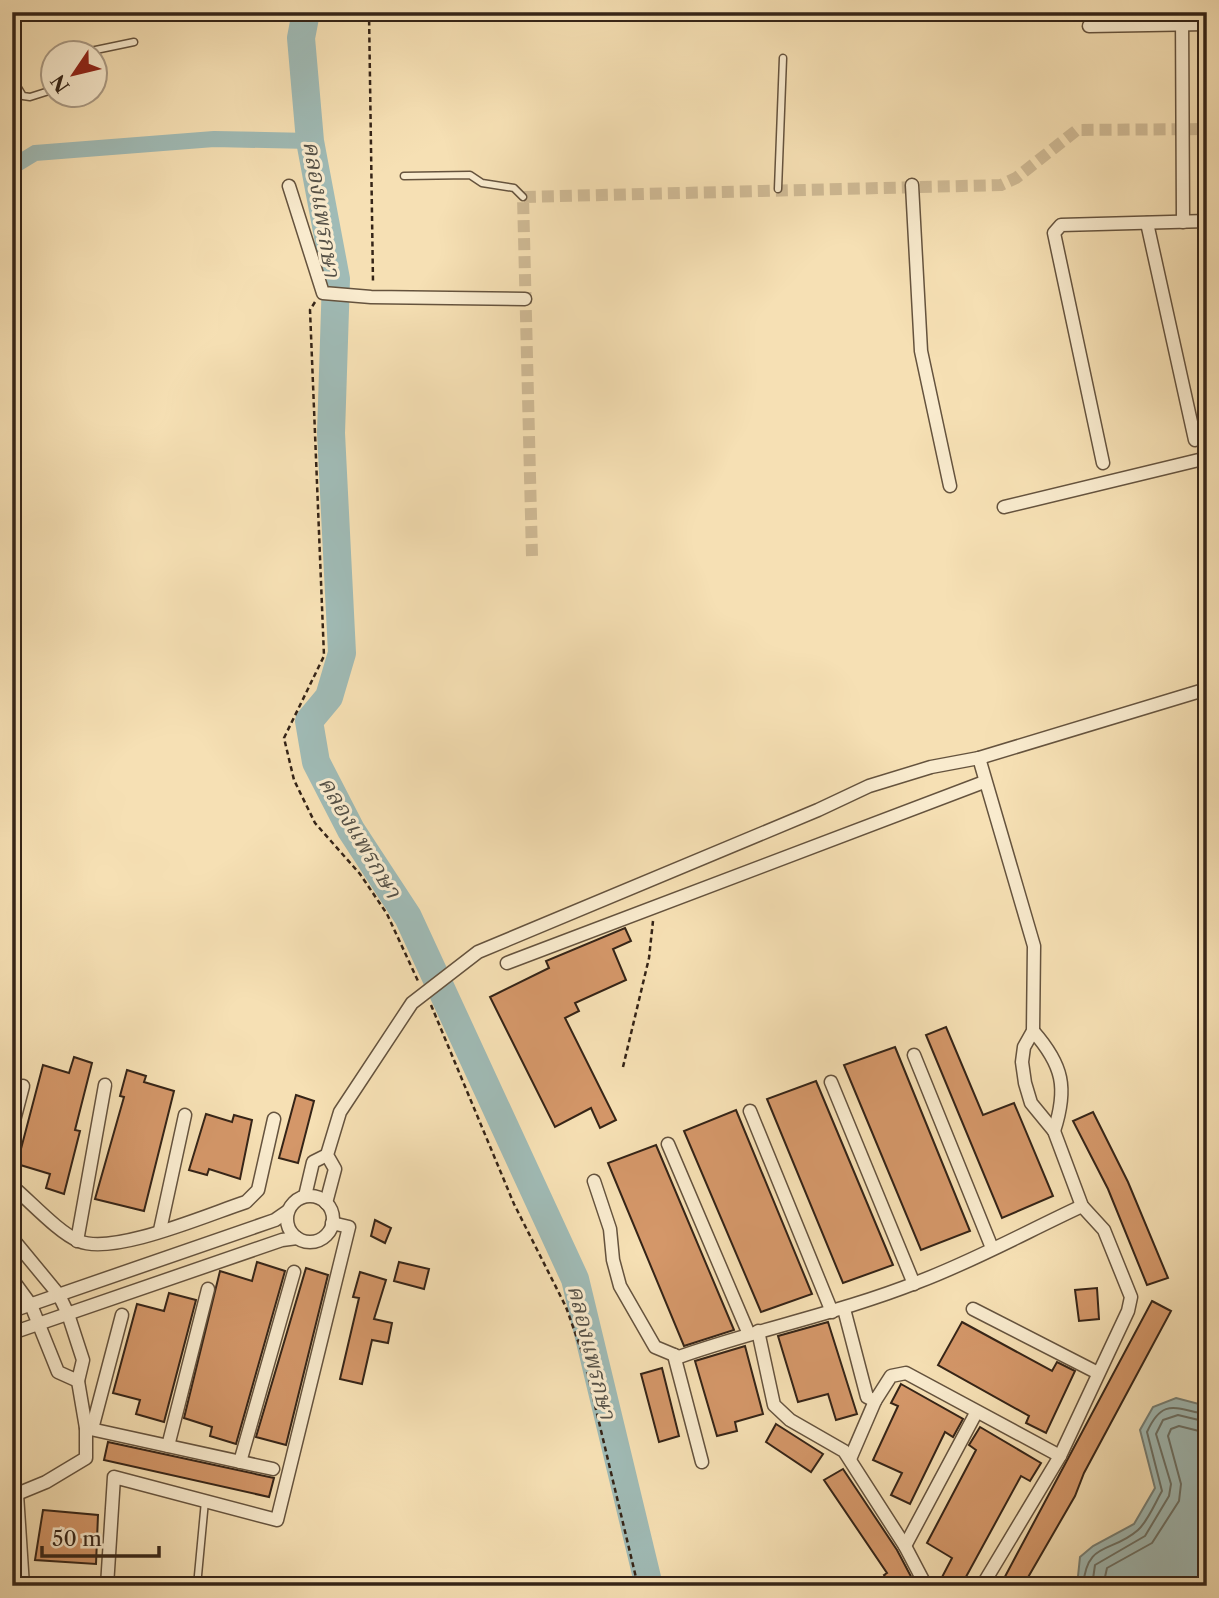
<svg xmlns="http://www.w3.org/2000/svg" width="1219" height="1598" viewBox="0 0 1219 1598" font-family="'Libre Caslon Text','Noto Serif Thai',serif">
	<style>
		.water { fill: #a0bbb6; stroke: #757f76; stroke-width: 2 }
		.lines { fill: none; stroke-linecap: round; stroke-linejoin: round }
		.shore { stroke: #6a7066; stroke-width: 2 }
		.canal { stroke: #a0bbb6; stroke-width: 16 }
		.river { stroke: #a0bbb6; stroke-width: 28 }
		.building { fill: #d49769; stroke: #352417; stroke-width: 2 }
		.street-tunnel { stroke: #cfba95; stroke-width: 12; stroke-dasharray: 12 6; stroke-linecap: butt }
		.lane-casing { stroke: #65533e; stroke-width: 9 }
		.street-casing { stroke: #65533e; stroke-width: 15 }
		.path { stroke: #352417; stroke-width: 2.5; stroke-dasharray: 5 3.5; stroke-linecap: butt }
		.lane { stroke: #f9ebce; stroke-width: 6 }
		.street { stroke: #f9ebce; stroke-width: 12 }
		.labels { text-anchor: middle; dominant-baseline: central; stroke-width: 6; stroke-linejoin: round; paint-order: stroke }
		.water-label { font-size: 23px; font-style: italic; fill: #555147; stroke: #f9ebce }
	</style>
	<rect width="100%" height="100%" fill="#f6e0b4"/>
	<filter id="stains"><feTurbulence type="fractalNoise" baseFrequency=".00286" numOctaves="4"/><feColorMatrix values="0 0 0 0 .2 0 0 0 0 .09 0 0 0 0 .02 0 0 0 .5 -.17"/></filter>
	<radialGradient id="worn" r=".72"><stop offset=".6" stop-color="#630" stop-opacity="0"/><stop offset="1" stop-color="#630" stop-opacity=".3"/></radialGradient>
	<path class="water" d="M1176 1398 1203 1405 1207 1412V1586H1077L1080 1557 1093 1546 1134 1524 1155 1488 1140 1430 1153 1407Z"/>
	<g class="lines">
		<g class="shore">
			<path d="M1083 1586C1087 1540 1111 1554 1138 1530 1148 1521 1155 1503 1162 1491L1147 1432C1163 1396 1177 1410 1207 1414"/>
			<path d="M1092 1586 1095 1565 1145 1536 1169 1496 1171 1484 1156 1434 1163 1420 1178 1415 1207 1422"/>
			<path d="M1103 1586 1107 1568 1152 1543 1179 1501 1181 1484 1168 1436 1171 1429 1179 1426 1207 1433"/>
		</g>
		<path class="canal" d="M12 167 35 153 214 139 310 141"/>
		<path class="river" d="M306 12 301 38 310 141 336 279 331 433 342 653 329 697 309 721 316 762 351 830 408 917 575 1279 649 1586"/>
	</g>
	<g class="building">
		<path d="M625 928 631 941 613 949 626 980 575 1003 579 1011 565 1018 616 1120 600 1128 591 1108 555 1127 490 997 549 968 546 961Z"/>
		<path d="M946 1027 983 1115 1014 1103 1053 1196 1002 1218 926 1035Z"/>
		<path d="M895 1047 970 1231 921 1250 844 1065Z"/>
		<path d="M74 1057 92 1063 75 1130 80 1131 64 1194 46 1188 50 1174 17 1164 43 1065 69 1073Z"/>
		<path d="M127 1070 146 1076 144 1082 174 1091 144 1211 95 1199 124 1097 120 1096Z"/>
		<path d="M816 1081 893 1265 843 1283 767 1099Z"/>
		<path d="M296 1095 314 1101 298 1163 279 1158Z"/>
		<path d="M736 1110 812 1294 761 1312 684 1131Z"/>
		<path d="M1093 1112 1128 1182 1168 1278 1147 1285 1108 1189 1073 1121Z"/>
		<path d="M206 1114 232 1122 234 1115 252 1120 240 1179 209 1169 207 1175 189 1170Z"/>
		<path d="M656 1145 734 1330 684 1346 608 1163Z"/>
		<path d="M375 1220 391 1228 385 1243 371 1236Z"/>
		<path d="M257 1262 285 1271 236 1444 210 1436 212 1427 184 1418 220 1271 252 1281Z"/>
		<path d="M399 1262 429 1269 424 1289 394 1281Z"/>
		<path d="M306 1268 328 1275 286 1445 256 1437Z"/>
		<path d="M360 1272 386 1280 374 1319 392 1323 388 1343 372 1340 362 1384 340 1379 359 1298 353 1297Z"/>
		<path d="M1097 1288 1099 1319 1079 1321 1075 1290Z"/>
		<path d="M169 1293 196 1300 164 1422 136 1414 140 1400 113 1393 137 1304 164 1311Z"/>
		<path d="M1152 1301 1171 1311 1084 1473 1075 1496 1023 1586H1000Z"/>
		<path d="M828 1322 857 1414 836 1420 828 1394 798 1402 778 1336Z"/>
		<path d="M962 1322 1052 1371 1057 1362 1075 1371 1046 1433 1026 1423 1029 1416 938 1365Z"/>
		<path d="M745 1346 763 1414 735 1422 737 1431 717 1436 695 1361Z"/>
		<path d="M662 1368 679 1436 659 1442 641 1374Z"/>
		<path d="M901 1384 963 1419 953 1437 945 1432 910 1504 891 1495 902 1473 873 1460 898 1406 891 1403Z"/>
		<path d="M776 1424 823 1454 811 1472 766 1442Z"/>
		<path d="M980 1427 1041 1463 1030 1481 1021 1476 961 1586H953L941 1579 952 1558 927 1543 976 1450 969 1445Z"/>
		<path d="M108 1442 274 1478 269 1497 104 1460Z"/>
		<path d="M843 1469 897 1550 916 1586H891L884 1575 887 1573 824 1480Z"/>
		<path d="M43 1510 98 1515 96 1564 35 1560Z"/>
	</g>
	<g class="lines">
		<path class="street-tunnel" d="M532 556 523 197 1001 185 1016 178 1077 130 1207 129"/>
		<defs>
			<g id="lane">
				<path d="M86 52 134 42"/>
				<path d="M12 78 23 96 30 97 52 90"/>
				<path d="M404 176 470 175 482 183 514 188 523 197"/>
				<path d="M778 189 783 58"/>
				<path d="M197 1586 205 1501"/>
			</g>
			<g id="street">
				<path d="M1182 12 1183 222"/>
				<path d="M1089 26 1207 24"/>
				<path d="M912 185 921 351 950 486"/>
				<path d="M289 186 323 293 371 297 525 299"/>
				<path d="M1147 223 1195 440"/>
				<path d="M1103 463 1054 233 1061 225 1207 221"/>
				<path d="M1004 507 1207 458"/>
				<path d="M979 758 1034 946 1033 1031 1024 1047 1022 1062 1025 1083 1031 1103 1054 1131 1082 1206 1104 1230 1131 1297 1128 1311 1060 1456 982 1586"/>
				<path d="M507 963 984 782"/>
				<path d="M1033 1031C1063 1065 1068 1088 1054 1131"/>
				<path d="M914 1055 992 1248"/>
				<path d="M831 1082 914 1284"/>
				<path d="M750 1111 832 1312"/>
				<path d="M12 1128 23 1086"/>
				<path d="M668 1144 748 1332"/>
				<path d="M594 1181 610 1229 613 1260 620 1286 655 1347 679 1357C758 1329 840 1313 918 1282 974 1261 1028 1231 1082 1206"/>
				<path d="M12 1186C31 1202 59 1233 79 1241 113 1256 209 1214 246 1202L258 1190 274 1119"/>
				<path d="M305 1196 313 1162 327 1155"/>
				<circle cx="310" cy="1219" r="23"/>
				<path d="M326 1203 335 1169 327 1155 340 1112 412 1003 478 952 818 810 869 786 931 767 979 758 1207 689"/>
				<path d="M160 1230 185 1115"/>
				<path d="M12 1238 59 1295 68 1314 83 1360 78 1381 58 1372 31 1305 12 1279"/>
				<path d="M77 1241 105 1085"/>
				<path d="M844 1309 867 1397 875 1401 891 1376 906 1373 1060 1456"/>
				<path d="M973 1309 1098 1373"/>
				<path d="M12 1311 275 1220 288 1211"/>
				<path d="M758 1331 774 1405 790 1420 844 1451 905 1546 926 1586"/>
				<path d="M12 1333 282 1240 297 1238"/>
				<path d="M674 1355 702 1462"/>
				<path d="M86 1428 273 1469"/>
				<path d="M92 1429 122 1315"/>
				<path d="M168 1446 208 1289"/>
				<path d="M850 1459 875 1401"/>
				<path d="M240 1462 294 1272"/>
				<path d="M17 1494 23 1586"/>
				<path d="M12 1496 46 1482 86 1458V1428L78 1381"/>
				<path d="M905 1546 976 1413"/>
				<path d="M107 1586 114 1477 277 1520 349 1227 332 1223"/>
			</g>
		</defs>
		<use href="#lane" class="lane-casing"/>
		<use href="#street" class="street-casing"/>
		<g class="path">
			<path d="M369 12 373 282"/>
			<path d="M315 302 310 310 324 656 284 738 294 780 315 823 360 874 387 914 418 981"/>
			<path d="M431 1005 514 1204 566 1307 583 1355 638 1586"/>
			<path d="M623 1067 649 958 653 921"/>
		</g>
		<use href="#lane" class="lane"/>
		<use href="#street" class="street"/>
	</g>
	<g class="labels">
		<g class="water-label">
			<text transform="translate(322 209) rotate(81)">คลองแพรกษา</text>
			<text transform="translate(360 837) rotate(59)">คลองแพรกษา</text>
			<text transform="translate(592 1352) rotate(76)">คลองแพรกษา</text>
		</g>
	</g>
	<rect width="1219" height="1598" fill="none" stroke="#f6e0b4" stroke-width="42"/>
	<rect x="14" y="14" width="1191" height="1570" fill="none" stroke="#352417" stroke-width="3.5"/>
	<rect x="21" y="21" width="1177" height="1556" fill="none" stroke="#352417" stroke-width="2"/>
	<g transform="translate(74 74) rotate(235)"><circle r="33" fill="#f9ebce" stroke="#ab9b85" stroke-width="2"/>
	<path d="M0-5L12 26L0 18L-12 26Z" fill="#8f2418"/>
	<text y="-10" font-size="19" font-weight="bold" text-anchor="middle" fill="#352417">N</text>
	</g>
	<path d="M42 1546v10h117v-10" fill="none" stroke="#352417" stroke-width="3.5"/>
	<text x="52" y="1546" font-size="21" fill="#352417" stroke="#f9ebce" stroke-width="5" paint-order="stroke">50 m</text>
	<rect width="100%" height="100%" filter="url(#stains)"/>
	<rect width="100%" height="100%" fill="url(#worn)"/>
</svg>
